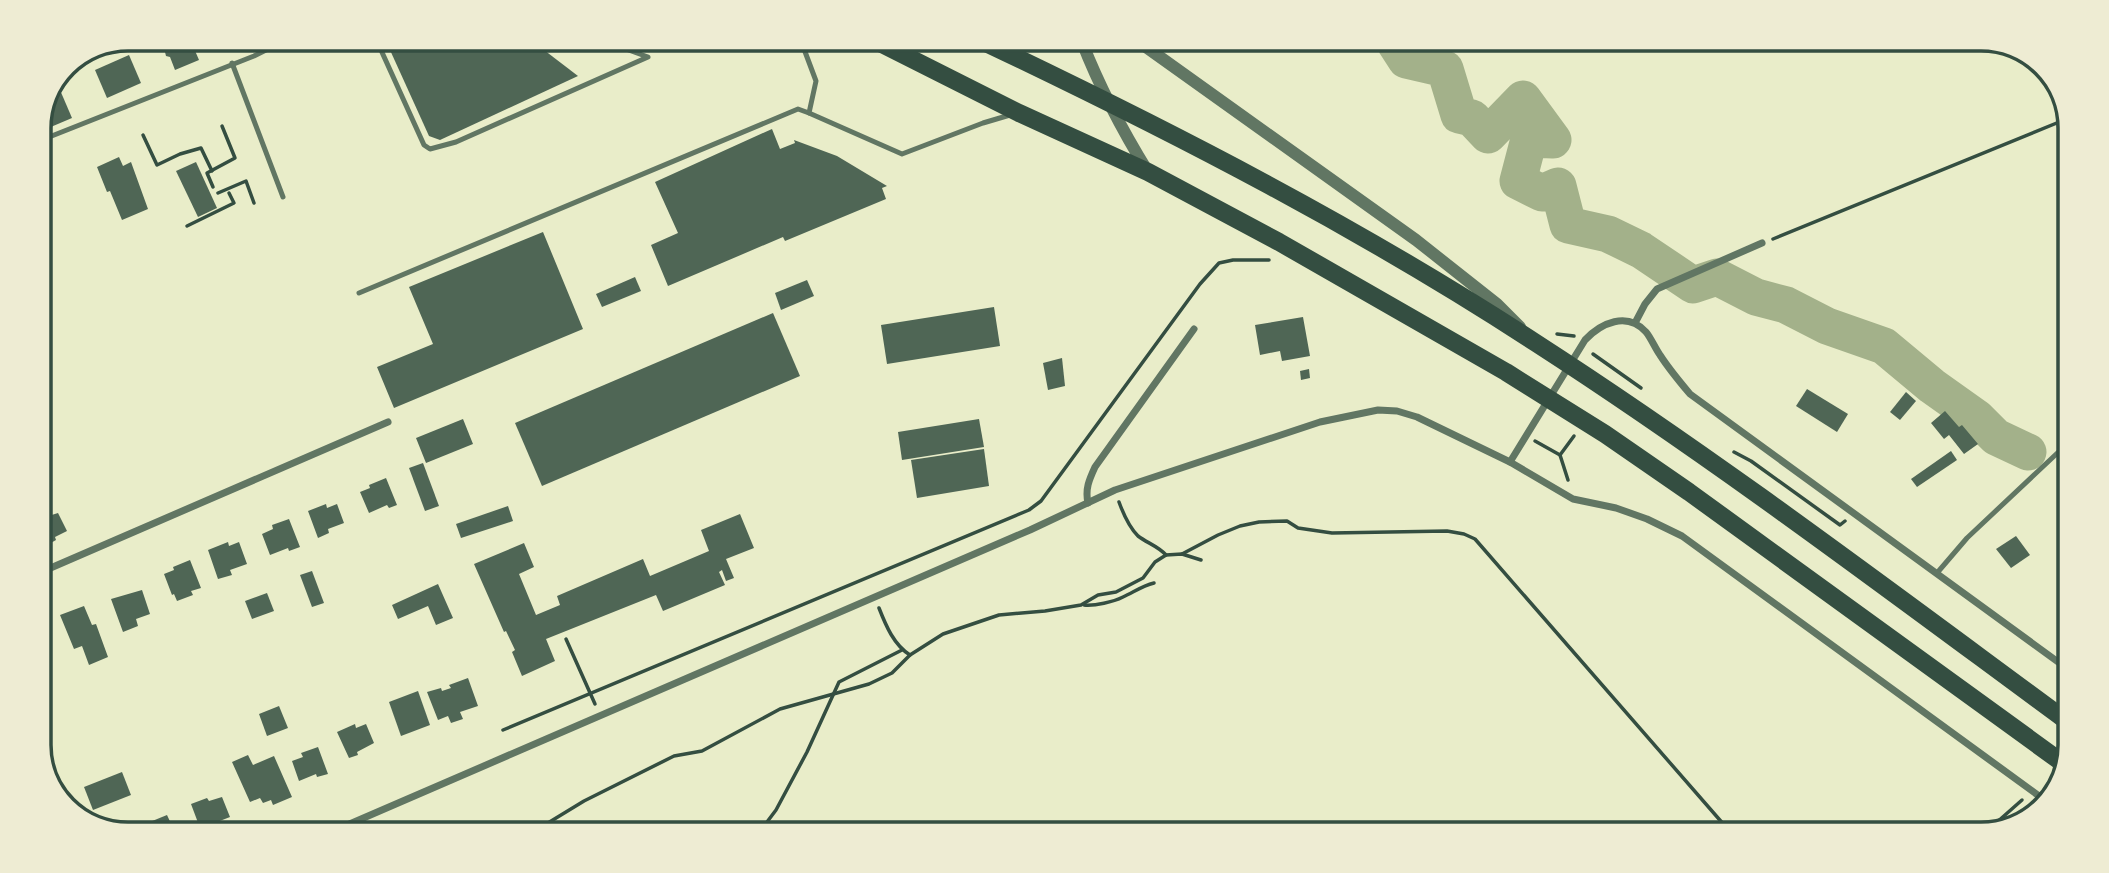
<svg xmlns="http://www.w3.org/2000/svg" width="2109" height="873" viewBox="0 0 2109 873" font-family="Figtree,sans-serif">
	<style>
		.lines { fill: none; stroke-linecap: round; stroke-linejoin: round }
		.river { stroke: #a3b18a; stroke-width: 37 }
		.building { fill: #4f6655 }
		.path { stroke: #344e41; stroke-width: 3.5 }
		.service { stroke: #617663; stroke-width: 5 }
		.minor { stroke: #617663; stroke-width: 7 }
		.tertiary { stroke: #617663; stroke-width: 12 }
		.primary { stroke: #344e41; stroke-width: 18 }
		.rim { fill: none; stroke: #344e41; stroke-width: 3.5 }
	</style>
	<rect width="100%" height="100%" fill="#e9edc9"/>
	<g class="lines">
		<path class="river" d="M1395 43 1406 60 1445 69 1459 115 1472 118 1488 135 1523 99 1553 140 1529 139 1518 181 1542 193 1558 186 1568 225 1608 234 1641 250 1693 285 1717 277 1756 297 1786 305 1827 326 1884 346 1932 386 1977 418 1996 437 2028 452"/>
	</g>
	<g class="building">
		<path d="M180 39H190L199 60 175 70 170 57 166 56 165 52 166 48 173 45 172 42Z"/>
		<path d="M385 39 521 40 544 50 578 76 440 140 429 136Z"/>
		<path d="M129 55 141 83 107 98 95 70Z"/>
		<path d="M60 90 72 118 39 132V122L52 93Z"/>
		<path d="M772 129 780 149 795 143 794 140 837 156 887 186 882 188 886 199 785 241 783 237 668 286 651 245 678 233 655 182Z"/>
		<path d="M119 157 123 166 131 162 148 209 122 220 110 191 107 192 97 167Z"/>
		<path d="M196 162 217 208 198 217 176 171Z"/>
		<path d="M543 232 583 329 394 408 377 367 433 344 409 287Z"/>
		<path d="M635 277 641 291 602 307 596 294Z"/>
		<path d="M807 280 814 296 781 310 775 293Z"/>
		<path d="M994 307 1000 346 887 364 881 325Z"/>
		<path d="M773 313 800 376 542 486 515 423Z"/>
		<path d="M1303 317 1310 356 1282 361 1280 351 1260 355 1255 325Z"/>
		<path d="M1062 358 1065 386 1048 390 1043 363Z"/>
		<path d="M1309 369 1310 378 1301 380 1300 371Z"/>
		<path d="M1807 389 1848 414 1837 432 1796 406Z"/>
		<path d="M1906 392 1916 401 1900 420 1890 412Z"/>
		<path d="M1945 411 1959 427 1962 425 1978 444 1964 454 1949 435 1944 439 1931 423Z"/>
		<path d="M463 419 473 444 426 463 416 438Z"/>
		<path d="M979 419 984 447 902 460 898 432Z"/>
		<path d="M984 449 989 486 917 498 911 460Z"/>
		<path d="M1951 451 1957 460 1917 487 1911 479Z"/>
		<path d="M423 463 439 506 425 511 409 468Z"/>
		<path d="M386 478 397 505 389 508 387 505 369 513 360 492 370 488 369 485Z"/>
		<path d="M326 504 327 508 337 504 344 523 328 529 329 533 318 538 308 511Z"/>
		<path d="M508 506 513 521 461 538 456 524Z"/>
		<path d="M58 513 67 531 55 537 56 540 49 544 47 540 39 544V519Z"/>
		<path d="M740 514 754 548 726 559 734 578 726 581 722 570 719 572 725 585 663 611 656 595 546 639 555 661 522 676 512 652 515 650 506 631 504 632 474 564 524 543 534 567 519 574 536 615 560 605 557 596 643 559 650 576 709 551 701 530Z"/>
		<path d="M289 519 300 547 289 551 288 548 270 555 262 534 273 529 272 525Z"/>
		<path d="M2016 536 2030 555 2011 568 1996 549Z"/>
		<path d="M228 542 229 546 239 542 247 564 230 570 232 575 218 579 208 550Z"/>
		<path d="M190 560 201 588 191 591 193 595 177 601 174 594 172 595 164 574 174 570 173 567Z"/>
		<path d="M312 571 324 603 312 607 300 575Z"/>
		<path d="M438 584 453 618 436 625 428 606 398 619 392 605Z"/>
		<path d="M142 590 150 614 136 619 138 626 123 632 111 599Z"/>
		<path d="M267 593 274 611 252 619 245 601Z"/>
		<path d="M84 606 92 625 96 624 108 657 89 665 82 646 74 649 60 615Z"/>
		<path d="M468 678 478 706 460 712 463 719 451 723 448 716 438 720 427 692 441 688 442 691 451 688 449 685Z"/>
		<path d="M418 691 430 725 401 736 389 702Z"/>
		<path d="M279 706 288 728 267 736 259 714Z"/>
		<path d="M355 724 356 728 366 724 374 743 357 752 358 755 349 758 337 732Z"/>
		<path d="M318 747 328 774 317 777 316 774 299 781 292 761 303 757 301 753Z"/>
		<path d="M248 755 253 765 274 756 292 797 273 805 271 800 263 803 260 798 250 802 232 762Z"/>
		<path d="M122 772 131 795 93 810 84 787Z"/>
		<path d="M222 797 230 817 212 824 213 827 211 828H200L191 804 207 798 209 801Z"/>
		<path d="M167 815 173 828H141L140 826Z"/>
	</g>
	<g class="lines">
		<g class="path">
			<path d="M143 135 157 165 180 154 201 148 212 171"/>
			<path d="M213 187 207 173 235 158 222 126"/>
			<path d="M218 193 246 181 254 203"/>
			<path d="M187 226 234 203 229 193"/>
			<path d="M1773 239 2069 118"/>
			<path d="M1557 334 1574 336"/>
			<path d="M1593 354 1641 388"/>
			<path d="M1535 441 1560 455 1574 436"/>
			<path d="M1734 452 1751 461 1840 525 1845 521"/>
			<path d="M1560 455 1568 480"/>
			<path d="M1119 502C1123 513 1129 527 1138 536 1147 543 1158 546 1166 555"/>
			<path d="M1182 554 1218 535 1240 526 1259 522 1287 521 1298 528 1332 533 1447 531 1464 534 1475 539 1732 834"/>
			<path d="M1084 605C1095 606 1113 602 1123 597 1134 592 1142 586 1154 583"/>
			<path d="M879 608C886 626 894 645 910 655L943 634 999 615 1045 611 1081 605 1098 595 1116 592 1143 578 1155 562 1166 555 1182 554 1201 560"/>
			<path d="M566 639 595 704"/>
			<path d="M503 730 1029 510 1041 501 1200 284 1219 263 1233 260H1269"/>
			<path d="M538 829 584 801 674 756 702 751 780 709 869 684 892 673 910 655"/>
			<path d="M761 830 776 810 807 752 839 682 902 650"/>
			<path d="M1991 832 1996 823 2022 800"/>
		</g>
		<g class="service">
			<path d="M376 39 424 145 430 149 456 142 648 57 601 40"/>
			<path d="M792 41 804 49 816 81 809 113 902 154 983 123 1010 115"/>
			<path d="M232 63 283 197"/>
			<path d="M39 141 254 56 288 39"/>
			<path d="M359 293 798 109 809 113"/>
			<path d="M1937 573 1967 538 2067 444"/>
		</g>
		<g class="minor">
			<path d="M1635 323 1645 304 1657 289 1762 243"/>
			<path d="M1510 462 1585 340C1601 323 1627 311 1646 332 1651 338 1655 348 1660 355 1669 369 1679 381 1690 394L2065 667"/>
			<path d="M1088 503C1085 489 1089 480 1095 467L1194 329"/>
			<path d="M39 573 388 422"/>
			<path d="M338 829 1030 530 1115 490 1320 422 1378 410 1397 411 1417 417 1510 462 1573 499 1616 508 1647 519 1682 536 2046 801"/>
		</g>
		<g class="tertiary">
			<path d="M1082 42C1100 88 1122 130 1148 172"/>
			<path d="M1139 42 1416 240 1497 304 1520 327"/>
		</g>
		<g class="primary">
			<path d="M876 41 1019 113 1148 172 1279 242 1506 372 1605 434 1689 492 2064 764"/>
			<path d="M984 42C1173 132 1360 228 1536 343 1717 460 1890 591 2064 719"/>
		</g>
	</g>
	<path d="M0 0H2109V873H0ZM128 51H1981A77 77 0 0 1 2058 128V745A77 77 0 0 1 1981 822H128A77 77 0 0 1 51 745V128A77 77 0 0 1 128 51Z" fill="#eeecd3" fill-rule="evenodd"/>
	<path class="rim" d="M128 51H1981A77 77 0 0 1 2058 128V745A77 77 0 0 1 1981 822H128A77 77 0 0 1 51 745V128A77 77 0 0 1 128 51Z"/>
</svg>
